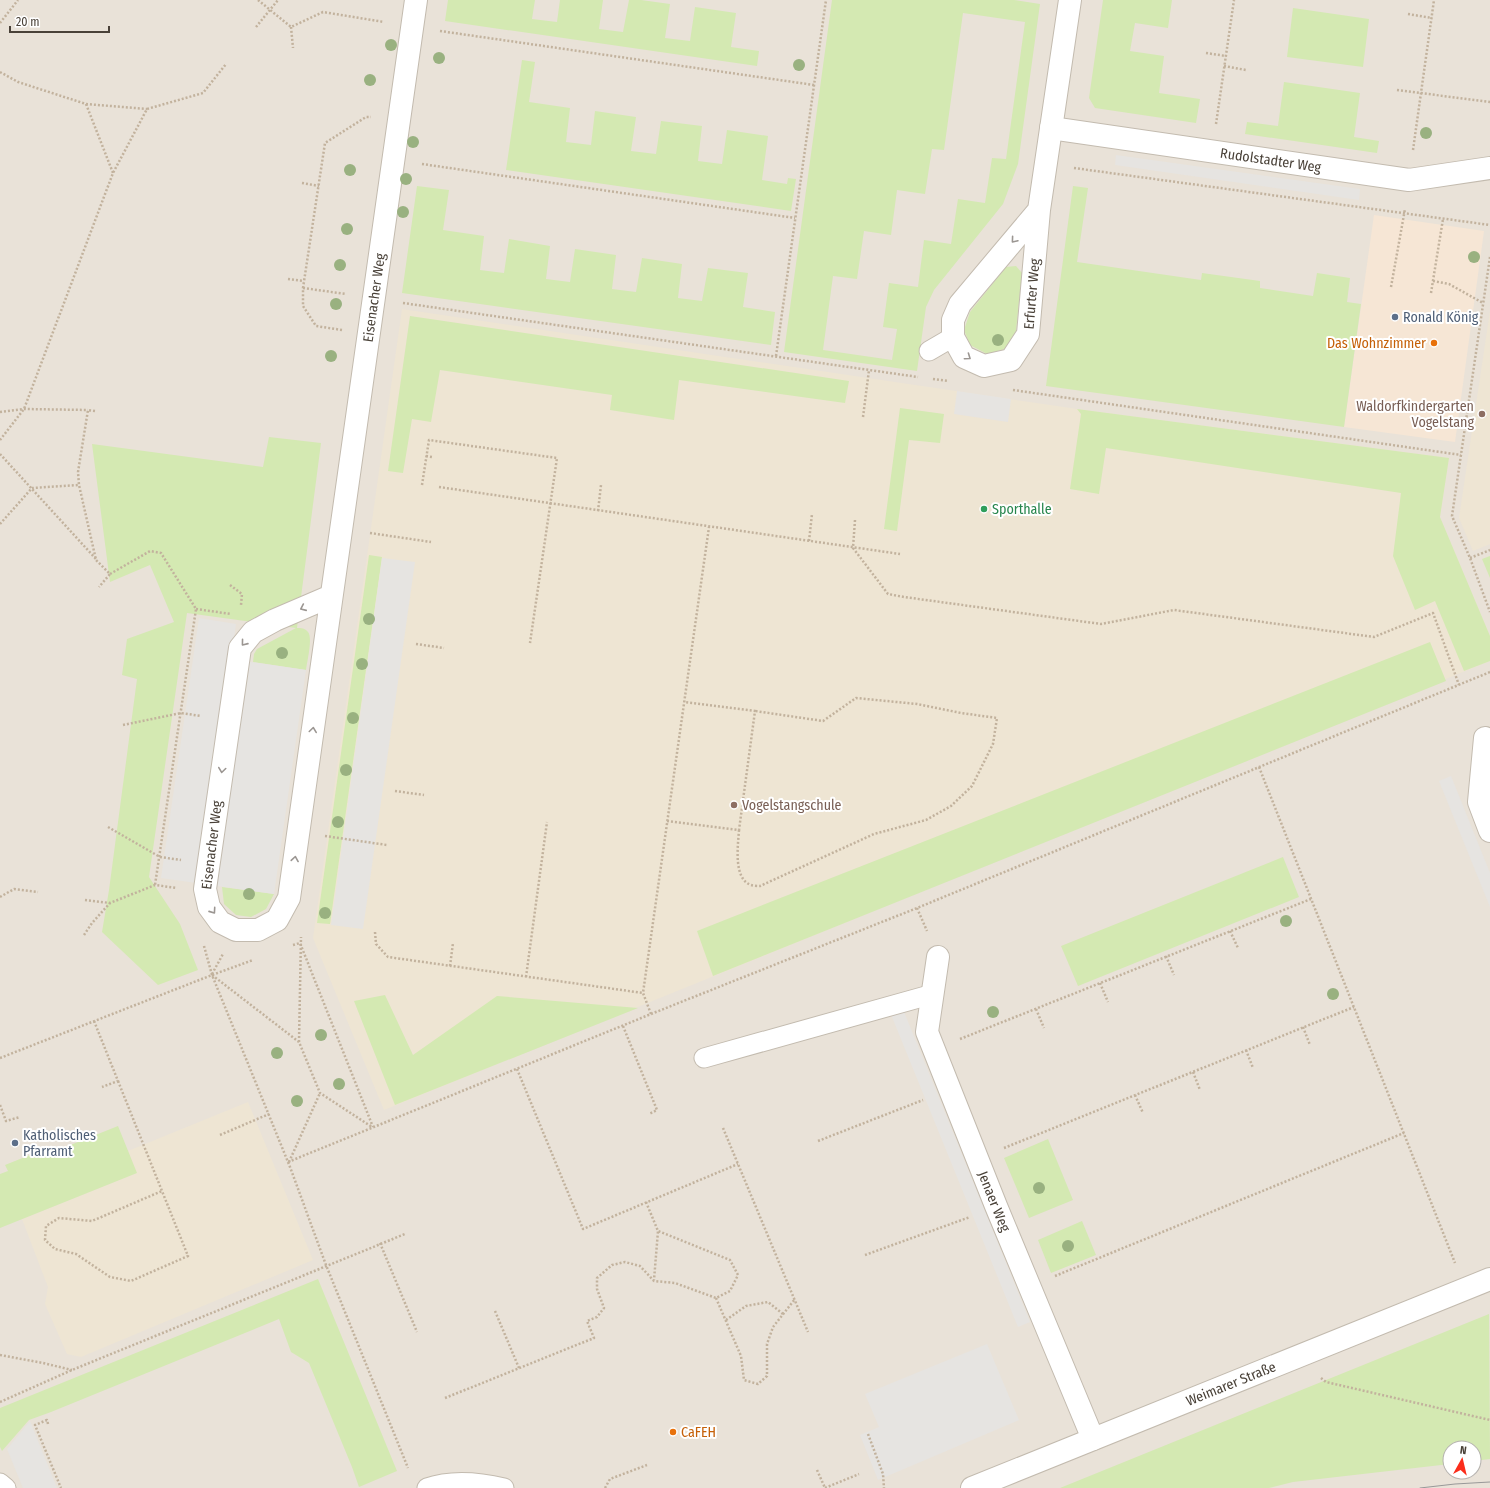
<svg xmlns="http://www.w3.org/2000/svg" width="1490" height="1488" viewBox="0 0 1490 1488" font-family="'Fira Sans Condensed',sans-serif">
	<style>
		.residential { fill: #e9e2d8; fill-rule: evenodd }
		.commercial { fill: #f6e6d5 }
		.education { fill: #eee5d3 }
		.green { fill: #d4e9b2; fill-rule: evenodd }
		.parking { fill: #e6e4e1 }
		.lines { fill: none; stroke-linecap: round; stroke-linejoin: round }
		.service-casing { stroke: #c3bbaf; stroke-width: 21 }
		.minor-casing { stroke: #c3bbaf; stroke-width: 24 }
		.path { stroke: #c2b29d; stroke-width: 2.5; stroke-dasharray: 2 2; stroke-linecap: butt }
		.service { stroke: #fff; stroke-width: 19 }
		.minor { stroke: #fff; stroke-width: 22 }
		.tram { stroke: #989898; stroke-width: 1 }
		.tree { fill: #99b180 }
		.oneway { stroke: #9b9692 }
		.service-dot { fill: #5c6f8a; stroke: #fff; stroke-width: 1.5 }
		.food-dot { fill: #e8710a; stroke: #fff; stroke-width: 1.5 }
		.education-dot { fill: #8d6e63; stroke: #fff; stroke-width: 1.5 }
		.leisure-dot { fill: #2e9e5b; stroke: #fff; stroke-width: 1.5 }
		.labels { text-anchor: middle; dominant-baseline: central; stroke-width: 4; stroke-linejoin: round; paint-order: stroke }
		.street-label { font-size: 14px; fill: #494138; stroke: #fff }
		.service-label { font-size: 14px; fill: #4e5e75; stroke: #fff; text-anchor: start }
		.food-label { font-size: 14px; fill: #c56008; stroke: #fff; text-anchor: end }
		.education-label { font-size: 14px; fill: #785e54; stroke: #fff; text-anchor: end }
		.leisure-label { font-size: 14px; fill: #27864d; stroke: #fff; text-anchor: start }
	</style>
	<rect width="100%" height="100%" fill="#f5f1ea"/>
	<path class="residential" d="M0 0H1490V1488H0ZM1450 1448H1474V1472H1450Z"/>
	<path class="commercial" d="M1374 215 1484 231 1455 442 1344 427Z"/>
	<g class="education">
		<path d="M402 309 1077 409 1449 458 1440 517 1490 636V661L384 1110 313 938Z"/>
		<path d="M1490 311V544L1473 551 1459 518Z"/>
		<path d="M248 1102 313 1260 81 1357 67 1354 45 1304 48 1287 22 1219 136 1173 128 1151Z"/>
	</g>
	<g class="green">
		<path d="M448 0H535L532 19 557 22 560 0H603L599 29 623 32 629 0H641L670 4 665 38 690 41 695 7 736 13 731 47 759 51 757 66 445 21Z"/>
		<path d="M832 0H1014L1040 4 1018 164 1003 204 934 290 926 307 917 371 784 352ZM963 13 1025 22 1006 159 992 158 985 203 958 199 951 244 924 240 918 287 889 283 883 327 897 329 892 360 823 350 833 276 857 279 864 231 891 235 897 190 925 194 932 149 944 150Z"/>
		<path d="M1103 0H1172L1168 28 1135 23 1130 51 1164 56 1159 93 1200 99 1196 123 1095 108 1089 98Z"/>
		<path d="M1293 8 1369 19 1363 67 1287 57Z"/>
		<path d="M522 60 535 62 529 102 570 108 566 142 591 145 595 111 636 117 631 151 656 154 661 121 702 126 698 161 722 164 727 130 768 136 762 180 787 184 788 178 796 179 791 211 506 170Z"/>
		<path d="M1284 82 1360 93 1354 137 1379 141 1377 153 1245 134 1247 122 1278 126Z"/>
		<path d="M417 186 449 190 443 230 484 236 480 270 504 273 509 239 550 246 546 279 570 282 575 249 616 255 612 289 636 292 642 258 682 264 678 298 702 301 708 268 748 273 743 307 775 312 771 345 402 293Z"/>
		<path d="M1073 186 1088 188 1077 262 1201 280 1202 273 1260 281V288L1313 296 1317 273 1350 278 1347 302 1361 304 1344 427 1046 386Z"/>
		<path d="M1016 266 1022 273 1016 331 1005 349 987 354 970 345 964 330 970 312 1006 267Z"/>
		<path d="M410 316 849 381 845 403 679 380 674 420 610 410 612 395 440 370 431 422 412 419 403 473 388 471Z"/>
		<path d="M900 408 944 414 940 443 909 440 897 531 884 529Z"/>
		<path d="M1077 409 1449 458 1440 517 1490 636V661L1464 671 1435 601 1415 610 1393 556 1401 493 1106 448 1099 494 1070 489 1081 414Z"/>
		<path d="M269 437 321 443 297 628C301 628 305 628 308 632 313 638 307 662 306 670L253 662 254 654 257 649 296 628 187 613 149 877 180 924 198 970 158 985 102 932 109 890 137 679 122 675 127 639 174 622 150 565 110 582 92 444 263 467Z"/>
		<path d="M369 555 382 557 330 924 317 923Z"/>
		<path d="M1490 556V578L1482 559Z"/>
		<path d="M1430 642 1446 681 713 976 697 931Z"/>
		<path d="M1283 857 1299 897 1078 986 1061 946Z"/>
		<path d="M222 887 274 894 266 909 251 917 236 915 224 904Z"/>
		<path d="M385 995 413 1055 497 996 638 1008 395 1105 354 1001Z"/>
		<path d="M118 1126 137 1173 0 1228V1174L8 1171 5 1165 35 1153 38 1158Z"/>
		<path d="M1048 1139 1073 1200 1029 1218 1004 1158Z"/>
		<path d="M1082 1221 1096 1255 1051 1273 1038 1240Z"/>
		<path d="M318 1279 397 1471 359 1487 352 1467 309 1363 291 1352 279 1319 51 1412 29 1420 2 1451 0 1447V1408Z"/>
		<path d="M1489 1314 1490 1459 1474 1461V1448H1450V1464L1293 1482 1269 1488H1060Z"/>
	</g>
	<g class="parking">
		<path d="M1116 155 1360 189 1359 200 1115 165Z"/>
		<path d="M957 391 1011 399 1008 422 954 414Z"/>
		<path d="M382 558 415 562 363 929 331 925Z"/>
		<path d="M199 618 236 624 231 659 306 670 274 894 161 878Z"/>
		<path d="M1451 776 1490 873V907L1439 781Z"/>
		<path d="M902 1007 1030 1322 1018 1327 890 1012Z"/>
		<path d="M987 1344 1019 1420 878 1480 860 1435 879 1427 865 1394Z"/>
		<path d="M30 1421 57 1488H23L7 1449Z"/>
	</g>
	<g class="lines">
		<defs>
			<g id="service">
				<path d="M929 351 953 337"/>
				<path d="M704 1058 933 994"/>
				<path d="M0 1483 6 1488"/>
				<path d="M427 1488C452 1479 479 1482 504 1488"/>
			</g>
			<g id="minor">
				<path id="s1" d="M1051 128 1409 180 1490 168"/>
				<path id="s2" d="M1039 210 960 304 953 320V337L964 357 984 366 1011 360 1028 334 1039 210 1070 0"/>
				<path id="s3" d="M331 596 275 620 253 632 240 648 205 889 209 907 220 922 236 930H258L277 920 289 898 416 0"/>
				<path d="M1485 738 1479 802 1490 831"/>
				<path id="s4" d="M938 957 927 1032 996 1206 1093 1439"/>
				<path id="s5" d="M972 1488 1490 1279"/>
			</g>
		</defs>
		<use href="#service" class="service-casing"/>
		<use href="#minor" class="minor-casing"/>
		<g class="path">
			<path d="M258 0 291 27 323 12 384 22"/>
			<path d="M1408 14 1432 18"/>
			<path d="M0 23 18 0"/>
			<path d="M256 27 278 0"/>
			<path d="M291 27 293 48"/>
			<path d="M440 31 814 85"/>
			<path d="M1206 53 1226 56"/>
			<path d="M1224 66 1246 70"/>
			<path d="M0 72 18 82 86 104 147 109"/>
			<path d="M1397 90 1490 102"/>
			<path d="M86 104 113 173"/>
			<path d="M1216 124 1234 0"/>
			<path d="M1413 150 1434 0"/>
			<path d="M422 164 795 218"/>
			<path d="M1074 168 1490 225"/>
			<path d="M302 183 319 186"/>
			<path d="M1490 257 1452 516 1470 558 1490 612"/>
			<path d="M288 279 304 281"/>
			<path d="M1433 281 1449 284 1483 303"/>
			<path d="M1391 287 1405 209"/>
			<path d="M303 288 346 294"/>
			<path d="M1431 293 1443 219"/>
			<path d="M403 303 918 377"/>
			<path d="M342 330 316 326 303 306V288L325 143 366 117H371"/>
			<path d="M776 356 826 0"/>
			<path d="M933 379 948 381"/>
			<path d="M1013 390 1461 455"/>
			<path d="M95 411 88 410 78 472 79 485 96 560 110 574 99 587"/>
			<path d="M0 412 24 409 88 410"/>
			<path d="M863 417 869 370"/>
			<path d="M0 440 24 409 113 173 147 109 203 93 226 64"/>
			<path d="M0 454 96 559"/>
			<path d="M426 456 432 457"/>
			<path d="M422 485 429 440 557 458 530 643"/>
			<path d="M439 487 900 554"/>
			<path d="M598 511 601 485"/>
			<path d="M855 520 853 548 888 594 904 597 1101 624 1174 610 1374 637 1433 613 1459 685"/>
			<path d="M0 524 32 488 79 485"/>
			<path d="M370 533 431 542"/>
			<path d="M809 541 812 514"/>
			<path d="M1470 558 1490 550"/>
			<path d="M110 574 150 551 161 553 196 609 155 885"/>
			<path d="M230 585 242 594 241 605"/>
			<path d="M196 609 231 614"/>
			<path d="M416 644 444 648"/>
			<path d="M123 725 181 713 201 716"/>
			<path d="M1259 767 1455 1263"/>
			<path d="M395 791 424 795"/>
			<path d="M667 821 739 830 755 711 684 702"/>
			<path d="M108 827 160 857 181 860"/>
			<path d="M739 830C738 845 733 879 751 885 754 886 758 886 760 886L874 834 926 820 951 806 972 786 993 744 997 718 961 713 917 704 856 698 823 721 755 711"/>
			<path d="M325 836 387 845"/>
			<path d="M0 897 14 889 38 892"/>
			<path d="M85 900 110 903 155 885 177 888"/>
			<path d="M917 908 927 931"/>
			<path d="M1230 931 1238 948"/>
			<path d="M375 932 376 944 388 957 643 993"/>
			<path d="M84 935 92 923 110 903"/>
			<path d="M293 945 300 943 373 1127"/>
			<path d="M204 946 212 975 290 1167 326 1265 408 1468"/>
			<path d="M1166 956 1174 975"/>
			<path d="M450 966 453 943"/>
			<path d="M212 974 223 954"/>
			<path d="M212 975 299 1042 320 1093 372 1127"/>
			<path d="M526 977 547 822"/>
			<path d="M1100 983 1108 1002"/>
			<path d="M1036 1009 1044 1028"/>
			<path d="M651 1014 643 993 709 527"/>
			<path d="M94 1021 118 1081 102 1087"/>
			<path d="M623 1026 657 1110 649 1114"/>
			<path d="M1303 1027 1310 1045"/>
			<path d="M960 1039 1311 899"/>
			<path d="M299 1042 301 937"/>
			<path d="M1246 1050 1253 1068"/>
			<path d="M0 1058 212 975 253 960"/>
			<path d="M517 1069 583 1229 738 1164"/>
			<path d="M1193 1072 1200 1090"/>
			<path d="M118 1081 188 1256 131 1281 110 1277 76 1254 55 1249 45 1240 46 1226 59 1218 92 1221 162 1191"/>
			<path d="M1135 1095 1143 1113"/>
			<path d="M0 1105 6 1121 20 1117"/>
			<path d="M723 1128 808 1332"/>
			<path d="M220 1135 269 1114"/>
			<path d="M818 1141 923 1100"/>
			<path d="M1004 1148 1354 1007"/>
			<path d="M288 1162 651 1014 917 908 1490 672"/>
			<path d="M289 1162 320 1093"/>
			<path d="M646 1202 658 1231 654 1280"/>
			<path d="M380 1243 417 1332"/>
			<path d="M865 1255 970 1217"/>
			<path d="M1055 1276 1404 1133"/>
			<path d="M716 1298 741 1356 744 1380 758 1384 767 1376V1344L773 1327 795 1299"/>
			<path d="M495 1311 519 1368"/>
			<path d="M726 1320 746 1306 768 1302 783 1314"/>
			<path d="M0 1355 43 1363 72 1370"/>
			<path d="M1321 1378 1326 1382 1490 1420"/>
			<path d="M445 1398 594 1338 587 1321 597 1317 604 1308 597 1289V1278L612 1265 625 1262 640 1266 654 1281 675 1283 716 1298 730 1291 738 1275 730 1260 658 1231"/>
			<path d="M0 1402 72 1370 405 1234"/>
			<path d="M48 1424 47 1420 35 1425 61 1488"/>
			<path d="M868 1434 883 1474 884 1488"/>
			<path d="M817 1470 825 1488"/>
			<path d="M605 1488 610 1479 647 1465"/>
			<path d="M825 1488 859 1474"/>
		</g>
		<use href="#service" class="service"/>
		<use href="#minor" class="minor"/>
		<path class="tram" d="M1420 1488 1455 1484 1490 1482"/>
	</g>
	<g class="tree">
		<circle cx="391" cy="45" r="6"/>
		<circle cx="439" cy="58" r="6"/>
		<circle cx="799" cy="65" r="6"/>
		<circle cx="370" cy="80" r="6"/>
		<circle cx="1426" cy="133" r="6"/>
		<circle cx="413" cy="142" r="6"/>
		<circle cx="350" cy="170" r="6"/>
		<circle cx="406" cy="179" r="6"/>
		<circle cx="403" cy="212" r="6"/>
		<circle cx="347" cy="229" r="6"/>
		<circle cx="1474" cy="257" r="6"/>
		<circle cx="340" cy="265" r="6"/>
		<circle cx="336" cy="304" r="6"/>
		<circle cx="998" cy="340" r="6"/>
		<circle cx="331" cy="356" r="6"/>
		<circle cx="369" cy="619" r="6"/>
		<circle cx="282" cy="653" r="6"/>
		<circle cx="362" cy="664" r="6"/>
		<circle cx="353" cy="718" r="6"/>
		<circle cx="346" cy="770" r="6"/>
		<circle cx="338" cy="822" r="6"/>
		<circle cx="249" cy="894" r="6"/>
		<circle cx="325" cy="913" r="6"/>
		<circle cx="1286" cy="921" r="6"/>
		<circle cx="1333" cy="994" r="6"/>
		<circle cx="993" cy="1012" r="6"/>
		<circle cx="321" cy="1035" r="6"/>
		<circle cx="277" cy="1053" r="6"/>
		<circle cx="339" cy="1084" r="6"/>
		<circle cx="297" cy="1101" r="6"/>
		<circle cx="1039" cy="1188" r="6"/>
		<circle cx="1068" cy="1246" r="6"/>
	</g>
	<defs><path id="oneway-chevron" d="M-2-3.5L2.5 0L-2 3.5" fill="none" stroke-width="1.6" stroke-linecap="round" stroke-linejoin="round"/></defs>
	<g class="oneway">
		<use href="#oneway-chevron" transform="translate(1014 240) rotate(130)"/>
		<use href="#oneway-chevron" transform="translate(968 357) rotate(35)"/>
		<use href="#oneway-chevron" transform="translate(303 608) rotate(156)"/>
		<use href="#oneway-chevron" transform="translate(244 643) rotate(129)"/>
		<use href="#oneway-chevron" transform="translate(313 730) rotate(-82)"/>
		<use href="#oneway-chevron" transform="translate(222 770) rotate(98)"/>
		<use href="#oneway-chevron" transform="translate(295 859) rotate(-81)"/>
		<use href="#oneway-chevron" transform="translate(213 911) rotate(55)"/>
	</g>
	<g class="service-dot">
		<circle cx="1395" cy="317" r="4"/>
		<circle cx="15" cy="1143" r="4"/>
	</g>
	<g class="food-dot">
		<circle cx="1434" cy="343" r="4"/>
		<circle cx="673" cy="1432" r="4"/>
	</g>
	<g class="education-dot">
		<circle cx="1482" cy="414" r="4"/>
		<circle cx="734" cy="805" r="4"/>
	</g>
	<circle class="leisure-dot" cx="984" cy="509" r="4"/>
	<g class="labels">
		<g class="street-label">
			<text stroke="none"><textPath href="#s1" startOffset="222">Rudolstadter Weg</textPath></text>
			<text stroke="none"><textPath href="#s2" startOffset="301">Erfurter Weg</textPath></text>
			<text stroke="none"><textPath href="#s3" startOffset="1080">Eisenacher Weg</textPath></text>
			<text transform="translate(212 845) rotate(-83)">Eisenacher Weg</text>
			<text stroke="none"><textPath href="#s4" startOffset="258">Jenaer Weg</textPath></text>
			<text stroke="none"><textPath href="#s5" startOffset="279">Weimarer Straße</textPath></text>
		</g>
		<g class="service-label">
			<text x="1403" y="317">Ronald König</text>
			<text x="23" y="1135">Katholisches<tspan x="23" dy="16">Pfarramt</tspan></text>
		</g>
		<g class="food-label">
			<text x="1426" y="343">Das Wohnzimmer</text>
			<text x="681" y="1432" text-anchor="start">CaFEH</text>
		</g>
		<g class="education-label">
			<text x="1474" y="406">Waldorfkindergarten<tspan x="1474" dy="16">Vogelstang</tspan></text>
			<text x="742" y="805" text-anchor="start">Vogelstangschule</text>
		</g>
		<g class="leisure-label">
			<text x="992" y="509">Sporthalle</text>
		</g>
	</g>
	<g transform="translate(1462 1460) rotate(8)"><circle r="19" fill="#ffffff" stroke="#b6b3af"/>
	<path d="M0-3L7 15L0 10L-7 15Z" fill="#fb2d1b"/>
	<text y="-6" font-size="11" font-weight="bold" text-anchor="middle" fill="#494138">N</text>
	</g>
	<path d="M10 26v6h99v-6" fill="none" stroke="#494138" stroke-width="2"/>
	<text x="16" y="26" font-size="12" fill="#494138" stroke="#ffffff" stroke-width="3" paint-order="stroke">20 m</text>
</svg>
